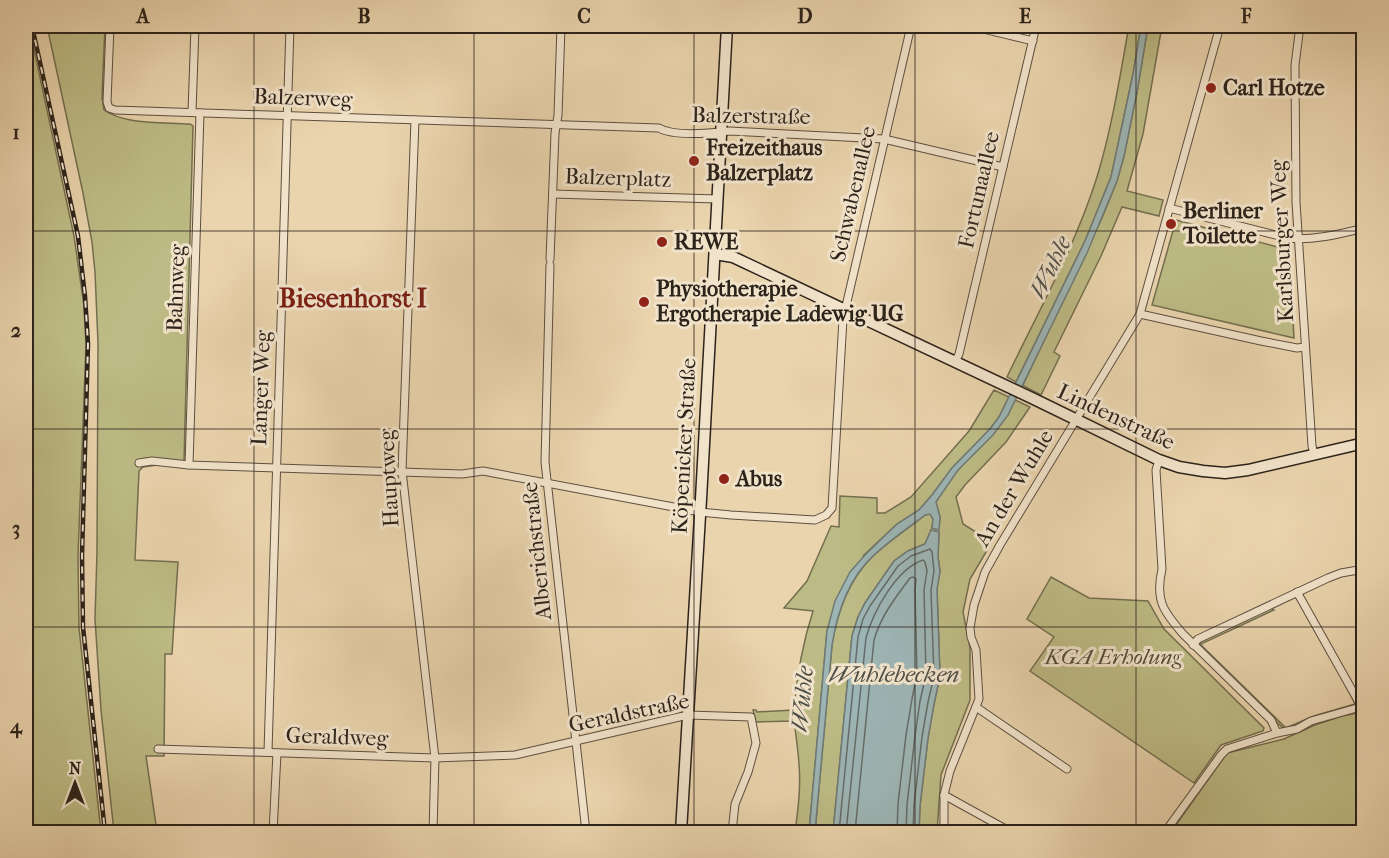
<svg xmlns="http://www.w3.org/2000/svg" width="1389" height="858" viewBox="0 0 1389 858" font-family="'IM FELL French Canon',serif">
	<style>
		.green { fill: #bdbb85; stroke: #746f50; stroke-width: 1.5 }
		.water { fill: #9db5b5; stroke: #707b77; stroke-width: 1.5 }
		.lines { fill: none; stroke-linecap: round; stroke-linejoin: round }
		.shore { stroke: #646c68; stroke-width: 1.5 }
		.street-casing { stroke: #5c4f40; stroke-width: 9 }
		.secondary-casing { stroke: #2c231b; stroke-width: 13 }
		.street { stroke: #f1e3ca; stroke-width: 7 }
		.secondary { stroke: #f1e3ca; stroke-width: 10 }
		.rail-casing { stroke: #2c231b; stroke-width: 4.5 }
		.rail { stroke: #f1e3ca; stroke-width: 2; stroke-dasharray: 7; stroke-linecap: butt }
		.grid { fill: none; stroke: #2c231b; stroke-width: 1.5; stroke-opacity: 0.55 }
		.poi-dot { fill: #8f2418; stroke: #f1e3ca; stroke-width: 2 }
		.labels { text-anchor: middle; dominant-baseline: central; stroke-width: 6; stroke-linejoin: round; paint-order: stroke }
		.poi-label { font-size: 22px; font-weight: bold; fill: #2c231b; stroke: #f1e3ca; text-anchor: start }
		.street-label { font-size: 22px; fill: #2c231b; stroke: #f1e3ca }
		.park-label { font-size: 22px; font-style: italic; fill: #504936; stroke: #f1e3ca }
		.water-label { font-size: 24px; font-style: italic; fill: #4e4f49; stroke: #f1e3ca }
		.quarter-label { font-size: 26px; font-weight: bold; fill: #7a1f14; stroke: #f1e3ca }
		.neatline { fill: none; stroke: #2c231b; stroke-width: 2 }
		.grid-label { font-size: 20px; text-anchor: middle; font-weight: bold; fill: #2c231b }
	</style>
	<rect width="100%" height="100%" fill="#ead4ad"/>
	<filter id="stains"><feTurbulence type="fractalNoise" baseFrequency=".00333" numOctaves="4"/><feColorMatrix values="0 0 0 0 .2 0 0 0 0 .09 0 0 0 0 .02 0 0 0 .5 -.17"/></filter>
	<radialGradient id="worn" r=".72"><stop offset=".6" stop-color="#630" stop-opacity="0"/><stop offset="1" stop-color="#630" stop-opacity=".3"/></radialGradient>
	<g class="green">
		<path d="M26 26H29L74 236 84 306 86 344 78 556 79 628 101 832H26Z"/>
		<path d="M47 26H105L102 97 104 110C125 125 164 122 190 124L193 126 184 461 143 467 139 471 135 560 178 562 172 654H165L164 756H146L157 832H114L101 710 95 619 97 552 98 343 95 272 92 242 83 193Z"/>
		<path d="M1129 26H1141L1133 74 1111 177 1085 241 1016 382 1023 385 1102 218 1117 181 1124 156 1137 92 1148 26H1162L1143 134 1127 191 1163 200 1159 216 1122 207 1101 256 1054 352 1060 356 1041 395 1007 377C1038 312 1075 247 1097 177 1112 128 1120 76 1129 26Z"/>
		<path d="M1176 220 1289 250 1294 338 1152 305Z"/>
		<path d="M994 390 1030 407 1006 442 965 485 956 497 963 524 992 542 970 579 963 612 970 648V700L941 775 937 832H919L920 806 928 738 934 704 940 676 937 589 940 571 938 557 939 532 931 530 925 544 908 551 894 561 865 603 858 617 852 636 833 832H815L832 645C837 613 848 582 871 558 887 542 908 529 925 515L930 514 933 519 932 528 939 529 940 517 936 502C942 491 950 480 958 470 980 445 1000 433 1015 400L1009 397 999 417 990 429 952 468 932 495 919 510 897 524 864 555 827 631 809 832H795C798 810 801 787 799 764 798 750 796 735 794 721L756 722 753 710H756L757 712 794 710C797 674 802 645 813 611L784 608 807 581 831 526 839 527 840 496 877 498V513H885L911 497 969 431Z"/>
		<path d="M1051 577 1089 598 1148 601 1164 629 1264 728 1263 731 1221 745 1194 783 1030 671 1054 637 1027 619Z"/>
		<path d="M1271 608 1274 610 1203 643 1201 645 1286 728 1314 716 1355 704 1343 679 1358 705 1285 730 1200 648V643L1202 641Z"/>
		<path d="M1363 712V832H1171L1227 753 1284 739 1315 725 1342 716Z"/>
	</g>
	<g class="water">
		<path d="M1141 26H1148L1137 92 1124 156 1117 181 1087 253 1008 415 993 435 958 470 936 502 940 517 939 530 932 528 933 519 930 514 925 515C908 528 889 541 873 556 848 579 837 613 832 645L815 832H809L827 631 835 601 850 572 865 555 897 524 919 510 932 495 952 468 990 429 999 417 1085 241 1111 177 1133 74Z"/>
		<path d="M931 530 939 532 938 557 940 571 937 589 940 676 934 704 928 738 920 806 919 832H833L852 636 858 617 865 603 894 561 908 551 925 544Z"/>
	</g>
	<g class="lines">
		<g class="shore">
			<path d="M839 832 858 637 863 619 870 606 898 566 911 556 930 549 932 552 934 571 931 590 934 676 928 702 922 737 914 805 913 832"/>
			<path d="M846 832 866 638C873 612 896 569 923 560L925 562 927 571 924 590 926 675 920 701 915 736 907 805 906 832"/>
			<path d="M855 832 874 640C881 616 895 598 910 578L913 577 916 579 915 590 917 674 912 699 906 735 898 804 897 832"/>
		</g>
		<defs>
			<g id="street">
				<path d="M110 26 107 102 109 108 115 110 659 128C674 137 712 133 729 131L884 139 1003 167"/>
				<path d="M971 26 1033 41"/>
				<path d="M1300 26 1295 65 1296 202 1312 446 1314 454"/>
				<path d="M192 112 195 26"/>
				<path d="M415 120 402 471 435 758 433 832"/>
				<path d="M553 194 717 199"/>
				<path d="M1169 208 1287 238C1313 241 1339 234 1364 228"/>
				<path d="M550 259 555 133 558 115 561 26"/>
				<path d="M550 265 545 462 586 832"/>
				<path d="M1140 314 1261 341 1297 348 1305 347"/>
				<path d="M955 362 959 354 1036 26"/>
				<path d="M1159 460 1156 470 1162 569C1155 600 1163 611 1183 634L1271 720 1277 733"/>
				<path d="M139 463 152 461 189 465 462 474 483 471 700 512 731 515 815 520 826 515 832 508 843 319 911 26"/>
				<path d="M189 465 200 113"/>
				<path d="M1297 592 1361 706"/>
				<path d="M1193 645 1198 639 1328 578 1341 573 1364 569"/>
				<path d="M976 707 1067 769"/>
				<path d="M158 749 435 758 515 755 688 715 751 717 756 743 748 772 735 804 732 832"/>
				<path d="M268 752 290 26"/>
				<path d="M944 795 1011 832"/>
				<path d="M273 832 277 753"/>
				<path d="M944 832V795L950 771 979 699 976 650 971 637 970 628 974 605 985 572 1000 545 1140 314 1220 26"/>
				<path d="M1165 832 1221 755 1227 749 1277 733 1297 729 1311 721 1364 706"/>
			</g>
			<g id="secondary">
				<path d="M715 254 733 257 1036 400 1159 460 1179 467 1203 471 1225 473 1248 470 1364 443"/>
				<path d="M681 832 701 499 727 26"/>
			</g>
		</defs>
		<use href="#street" class="street-casing"/>
		<use href="#secondary" class="secondary-casing"/>
		<use href="#street" class="street"/>
		<use href="#secondary" class="secondary"/>
		<defs>
			<path id="rail" d="M32 26 78 236 85 296 88 344 82 556 83 627 105 832"/>
		</defs>
		<use href="#rail" class="rail-casing"/>
		<use href="#rail" class="rail"/>
	</g>
	<path class="grid" d="M254 26V832M474 26V832M694 26V832M915 26V832M1136 26V832M26 231H1364M26 429H1364M26 627H1364"/>
	<g class="poi-dot">
		<circle cx="1211" cy="88" r="6"/>
		<circle cx="694" cy="161" r="6"/>
		<circle cx="1171" cy="224" r="6"/>
		<circle cx="662" cy="242" r="6"/>
		<circle cx="644" cy="302" r="6"/>
		<circle cx="724" cy="479" r="6"/>
	</g>
	<g class="labels">
		<g class="poi-label">
			<text x="1223" y="88">Carl Hotze</text>
			<text x="706" y="148">Freizeithaus<tspan x="706" dy="25">Balzerplatz</tspan></text>
			<text x="1183" y="211">Berliner<tspan x="1183" dy="25">Toilette</tspan></text>
			<text x="674" y="242">REWE</text>
			<text x="656" y="289">Physiotherapie<tspan x="656" dy="25">Ergotherapie Ladewig UG</tspan></text>
			<text x="736" y="479">Abus</text>
		</g>
		<g class="street-label">
			<text transform="translate(303 98) rotate(2)">Balzerweg</text>
			<text transform="translate(751 116) rotate(1)">Balzerstraße</text>
			<text transform="translate(618 178) rotate(2)">Balzerplatz</text>
			<text transform="translate(979 190) rotate(-77)">Fortunaallee</text>
			<text transform="translate(853 194) rotate(-77)">Schwabenallee</text>
			<text transform="translate(1282 241) rotate(-93)">Karlsburger Weg</text>
			<text transform="translate(176 288) rotate(-88)">Bahnweg</text>
			<text transform="translate(261 388) rotate(-88)">Langer Weg</text>
			<text transform="translate(1116 417) rotate(25)">Lindenstraße</text>
			<text transform="translate(684 446) rotate(-87)">Köpenicker Straße</text>
			<text transform="translate(389 478) rotate(-93)">Hauptweg</text>
			<text transform="translate(1014 488) rotate(-59)">An der Wuhle</text>
			<text transform="translate(537 551) rotate(-96)">Alberichstraße</text>
			<text transform="translate(629 713) rotate(-12)">Geraldstraße</text>
			<text transform="translate(337 737) rotate(2)">Geraldweg</text>
		</g>
		<g class="park-label">
			<text x="1113" y="657">KGA Erholung</text>
		</g>
		<g class="water-label">
			<text transform="translate(1050 267) rotate(-64)">Wuhle</text>
			<text x="894" y="674">Wuhlebecken</text>
			<text transform="translate(802 699) rotate(-85)">Wuhle</text>
		</g>
		<g class="quarter-label">
			<text x="353" y="298">Biesenhorst I</text>
		</g>
	</g>
	<rect width="1389" height="858" fill="none" stroke="#ead4ad" stroke-width="66"/>
	<g transform="translate(75 783)" stroke="#f1e3ca" stroke-width="4.5" paint-order="stroke">
	<path d="M0-4.5L10 22L0 15L-10 22Z" fill="#2c231b"/>
	<text y="-9" font-size="16" font-weight="bold" text-anchor="middle" fill="#2c231b">N</text>
	</g>
	<rect x="33" y="33" width="1323" height="792" class="neatline"/>
	<g class="grid-label">
		<text x="143" y="23">A</text>
		<text x="364" y="23">B</text>
		<text x="584" y="23">C</text>
		<text x="805" y="23">D</text>
		<text x="1025" y="23">E</text>
		<text x="1246" y="23">F</text>
		<text x="16" y="139">1</text>
		<text x="16" y="337">2</text>
		<text x="16" y="535">3</text>
		<text x="16" y="733">4</text>
	</g>
	<rect width="100%" height="100%" filter="url(#stains)"/>
	<rect width="100%" height="100%" fill="url(#worn)"/>
</svg>
